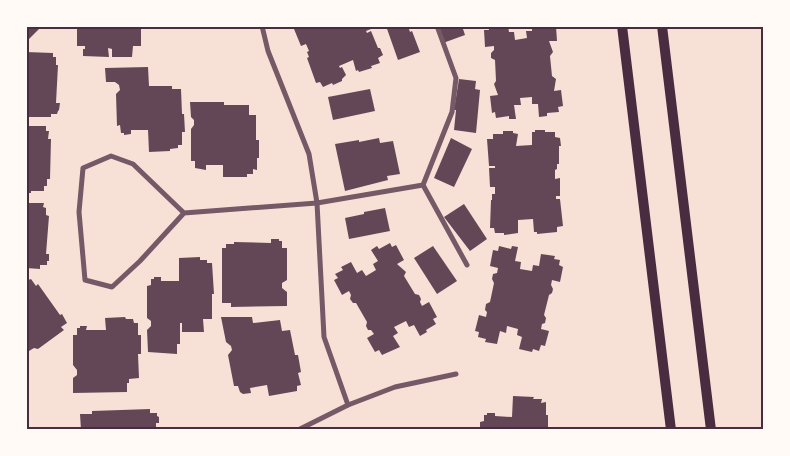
<svg xmlns="http://www.w3.org/2000/svg" width="790" height="456" viewBox="0 0 790 456" font-family="'Alegreya Sans',sans-serif">
	<style>
		.building { fill: #644757 }
		.lines { fill: none; stroke-linecap: round; stroke-linejoin: round }
		.minor { stroke: #755966; stroke-width: 5 }
		.secondary { stroke: #4a2c40; stroke-width: 10 }
		.neatline { fill: none; stroke: #4a2c40; stroke-width: 2 }
	</style>
	<rect width="100%" height="100%" fill="#f7e1d7"/>
	<g class="building">
		<path d="M26 26H42L29 39 26 36Z"/>
		<path d="M77 26H141V46H133L132 57H112V49L108 48 109 57 83 56V49H85V46H77Z"/>
		<path d="M299 26H370L371 29 366 31 367 33 371 31 378 48H380L383 55 378 58 380 63 371 66 372 68 359 72 358 70 356 71 353 60 339 66 340 68 342 67 346 75 342 79V81L333 85 332 83 323 87 320 82 316 83 307 58 309 57 307 52 309 51 306 44 301 46 294 29Z"/>
		<path d="M386 26H408L410 32 412 31 420 52 398 60Z"/>
		<path d="M437 26H462L465 35 443 43Z"/>
		<path d="M488 26H508L509 32H514L515 40 527 38 526 31H532V26H556L557 41H549L553 52 550 56 552 76 556 79 554 91 561 90 563 106 558 107 559 112 547 113V116L539 117 538 104H532V97L520 98 521 105H514L516 119H509V116L496 118 495 112 492 113 490 96 498 95 494 84 496 81 495 60 491 58V53L494 50V46L485 47 484 30H489Z"/>
		<path d="M26 52 53 53V57H56V65H58L56 103H60L59 110 58 111 57 114H51V117H26Z"/>
		<path d="M148 67 149 86H172V89H181L182 114H184L185 132H182V145H178V148L170 149V151L149 152 148 130H131V134L124 135V133H121L120 125 117 126 116 94 120 90 119 85 115 82H106L105 68Z"/>
		<path d="M459 79 476 81 475 89 480 90 476 133 454 130 456 110H454Z"/>
		<path d="M370 89 375 111 333 120 328 97Z"/>
		<path d="M190 102H224V105H249V115H256V140H259V158H257V170L253 169V174H247V177H223V165H206V170L195 168V161H191V129L194 125V120L191 117Z"/>
		<path d="M26 126H46V131H49L48 139H51L50 179H47V186H44V191H31V193H26Z"/>
		<path d="M535 130H545V132H555V137L560 138 561 146H559V164H557V169L555 170V179L560 178V196H556V199H560L563 226 557 227V232L537 234V232H534L533 219 518 220V233L504 235V233H495L494 228H490L491 200H492V194H495V187H490L489 168H495V166H489L487 139H493V134H503V131H513V133L518 134 516 146 532 145V132H535Z"/>
		<path d="M379 138 380 143 393 141 400 174 387 176 388 180 345 191 335 144 359 140V142Z"/>
		<path d="M451 138 472 149 454 187 434 178Z"/>
		<path d="M26 203H44L43 207 46 208V215L49 216 46 254H49V261H47V265H40V269L26 268Z"/>
		<path d="M464 204 487 239 470 251 444 217Z"/>
		<path d="M385 208 390 231 349 239 345 218 364 214V212Z"/>
		<path d="M271 239H279V241H282V248H287V280L282 283V288L287 292V306L231 307V303H222V248H226V244H234V242L271 243Z"/>
		<path d="M390 243 392 247 396 245 404 260 397 264 406 272 404 276 415 294 419 295 421 299 420 302 422 306 429 302 437 317 433 319 436 324 426 330 427 332 420 336 414 325 409 327 406 321 394 327 398 333 393 336 400 347 382 355 379 350 375 352 367 338 374 334 371 330H368L366 326 367 322 356 303H353L350 299 351 295 349 291 342 295 334 280 338 278 335 274 343 270 341 267 351 262 357 273 362 270 366 276 376 270 373 264 378 261 371 250 377 246 379 249Z"/>
		<path d="M433 246 457 281 437 294 414 258Z"/>
		<path d="M499 246 511 249 512 246 518 247 515 261 521 262 520 269 532 271 533 265 539 266 541 254 555 256 554 259 560 260 559 265 563 267 560 282 552 280 551 285 553 289 552 293 549 295 544 315 546 318 545 323 542 324 541 329 549 331 545 346 541 345 539 351 533 349 532 352 519 349 522 337 517 335 518 329 507 326 506 333 500 331 497 344 485 342 486 339 478 337 479 332 475 331 479 315 486 317 487 312 485 310 486 304 490 302 494 283 492 279 493 274 497 273 498 268 490 266 493 250 498 251Z"/>
		<path d="M200 257V260H207V263H212L214 294H212V319H203L204 332H182V323H180V344H177V354L148 352 147 330 151 326V321L147 318V286L151 285V279H154V277H161V281H179V258Z"/>
		<path d="M26 277 28 280 31 279 36 286 38 284 60 315 62 314 67 323 61 327 64 330 38 349 34 348 29 351 27 359Z"/>
		<path d="M125 317 126 319H133L134 323H138V335H141V354H138L139 378 129 379V383H127V392L73 393V378L77 375V370L73 365V335H77V328H80V326H87L86 330H106L105 318Z"/>
		<path d="M221 317H252L253 323 280 320 282 331 290 330 295 355H298L301 372 298 373 301 385 297 386V391L269 396 267 385 250 388 251 393 243 394 240 392 238 386H234L228 355 232 350 231 346 226 342Z"/>
		<path d="M513 396 534 397 533 399H542L541 403 546 402V415H548V430H480V422L484 421V415H487V413H495V416L512 417Z"/>
		<path d="M150 409V413H157V416L159 417V423H156V430H81L80 414H92V411Z"/>
	</g>
	<g class="lines">
		<g class="minor">
			<path d="M262 26 268 51 309 154 317 203 324 337 348 405"/>
			<path d="M423 185 467 265"/>
			<path d="M184 213 140 261 112 287 85 280 79 212 83 168 111 156 133 164 184 213 317 203 423 185 452 112 456 78 437 26"/>
			<path d="M298 430 348 405 395 387 456 374"/>
		</g>
		<g class="secondary">
			<path d="M622 26 671 430"/>
			<path d="M662 26 711 430"/>
		</g>
	</g>
	<rect width="790" height="456" fill="none" stroke="#fffaf5" stroke-width="55"/>
	<rect x="28" y="28" width="734" height="400" class="neatline"/>
</svg>
